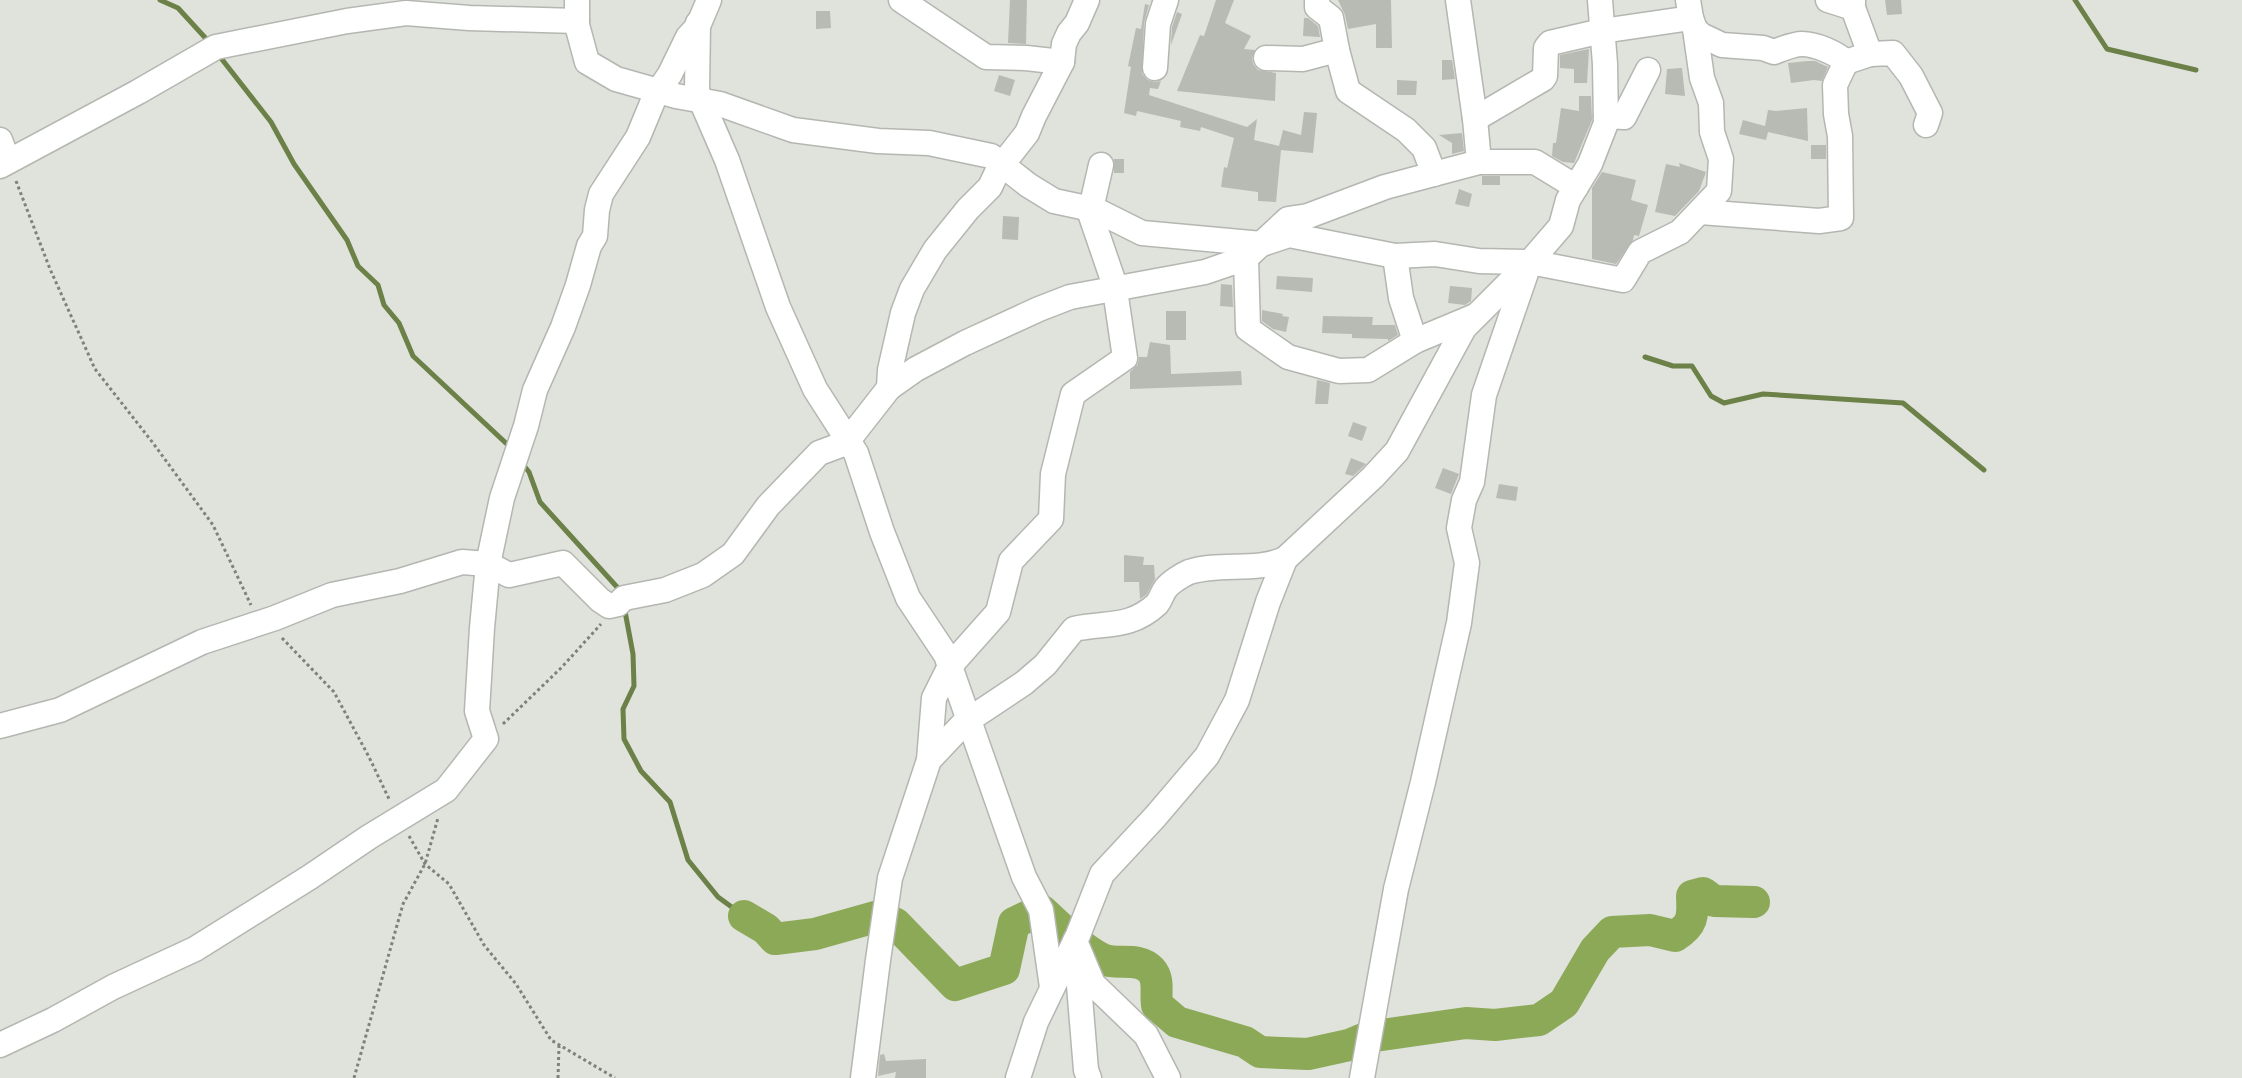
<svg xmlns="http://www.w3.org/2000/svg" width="2242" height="1078" viewBox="0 0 2242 1078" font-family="'Titillium Web',sans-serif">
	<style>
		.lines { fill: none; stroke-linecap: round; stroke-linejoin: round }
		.stream { stroke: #6c8147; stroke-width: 5 }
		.river { stroke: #8ba956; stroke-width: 32 }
		.building { fill: #b8bab4 }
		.minor-casing { stroke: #b4b7b1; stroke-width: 27 }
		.path { stroke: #80817d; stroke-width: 3; stroke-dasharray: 3 3; stroke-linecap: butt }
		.minor { stroke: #fff; stroke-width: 24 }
	</style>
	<rect width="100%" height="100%" fill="#e0e2dc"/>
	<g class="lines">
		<g class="stream">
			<path d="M160 0 178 8 210 43"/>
			<path d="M2075 0 2107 49 2196 70"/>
			<path d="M217 53 271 122 294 164 347 240 358 266 378 285 384 305 399 323 413 356 510 447"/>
			<path d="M1645 357 1673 366H1692L1711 396 1724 403 1763 394 1903 403 1984 470"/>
			<path d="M521 462 529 472 540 502 617 587 620 595"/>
			<path d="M624 606 633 654 634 686 623 709 624 739 641 771 670 802 688 860 718 897 744 916"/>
		</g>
		<path class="river" d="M744 916 766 929 775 939 815 934 879 916 896 924 955 985 1004 969 1014 923 1041 910C1060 927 1079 947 1102 959 1117 966 1138 956 1151 970 1160 980 1155 992 1157 1005L1177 1022 1245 1042 1260 1052 1308 1054 1349 1045 1368 1037 1466 1023 1495 1025 1539 1020 1564 1003 1595 950 1612 932 1650 930 1675 936C1693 925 1693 917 1692 896L1703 893 1714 901 1754 902"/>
	</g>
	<g class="building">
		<path d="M1010 0H1027L1026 44 1008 43Z"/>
		<path d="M1216 0H1234L1225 23 1251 36 1244 49 1255 50 1252 58 1253 64 1258 70 1276 73 1275 101 1177 91 1200 35 1204 36Z"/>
		<path d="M1338 0H1391L1392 48H1376V24L1348 29 1345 15Z"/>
		<path d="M1885 0H1901L1902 14 1887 15Z"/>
		<path d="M1145 4 1149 5 1144 23 1142 74 1148 80 1155 82 1161 81 1158 89 1150 88 1149 95 1247 127 1257 119 1254 140 1279 146 1283 130 1301 135 1304 112 1317 113 1313 153 1281 150 1276 202 1258 201V192L1221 187 1224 167 1227 168 1234 138 1201 127 1200 131 1180 127 1181 121 1137 111 1136 116 1124 113 1131 67 1128 66 1136 28 1141 29Z"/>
		<path d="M816 11H830L831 28 816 29Z"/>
		<path d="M1177 12 1182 14 1171 45 1172 27Z"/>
		<path d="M1304 18H1308L1318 26 1320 37 1303 36Z"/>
		<path d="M1589 49 1587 83H1574V69L1560 68V55Z"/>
		<path d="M1442 60H1452L1455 79 1442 80Z"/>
		<path d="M1808 61H1815L1828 67 1822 81 1814 80 1791 83 1788 63Z"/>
		<path d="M1682 68 1685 96 1665 94 1667 69Z"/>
		<path d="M999 75 1015 80 1010 96 994 91Z"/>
		<path d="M1397 80 1417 81 1416 95H1397Z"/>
		<path d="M1579 96H1591L1592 120 1574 163 1563 162 1552 156 1553 143H1556L1561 108 1579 111Z"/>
		<path d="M1807 108 1808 141 1768 132 1766 140 1739 134 1743 120 1765 126 1768 110 1776 111Z"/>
		<path d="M1462 133 1464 151 1452 154V143L1439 135Z"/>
		<rect x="1811" y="145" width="15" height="14"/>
		<rect x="1114" y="159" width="10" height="14"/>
		<path d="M1679 163 1706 172 1699 191 1675 216 1655 212 1666 164 1680 167Z"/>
		<path d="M1602 172 1636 180 1631 200 1648 205 1639 236 1634 235 1633 240 1616 264 1592 259V188Z"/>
		<rect x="1482" y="176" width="18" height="9"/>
		<path d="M1459 189 1472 194 1469 207 1455 204Z"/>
		<path d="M1003 216 1019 217 1018 240 1002 239Z"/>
		<path d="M1277 276 1313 278 1312 292 1276 289Z"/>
		<path d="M1221 284 1232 285 1233 307 1220 306Z"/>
		<path d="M1450 286 1472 288 1471 301 1465 305 1448 303Z"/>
		<path d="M1262 310 1283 314 1282 316 1289 317 1286 332 1273 329 1262 321Z"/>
		<rect x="1166" y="311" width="20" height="29"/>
		<path d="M1323 316 1373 317 1372 325H1395L1398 335 1388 341V339L1352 338V334L1322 333Z"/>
		<path d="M1150 342 1170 345 1171 374 1241 371 1242 385 1130 389V372L1138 364 1139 357H1147Z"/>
		<path d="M1317 380 1330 383 1328 404H1315Z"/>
		<path d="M1353 422 1367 427 1362 441 1348 436Z"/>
		<path d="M1351 458 1366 464 1353 476 1345 474Z"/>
		<path d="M1443 468 1459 474 1451 494 1435 488Z"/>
		<path d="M1499 484 1518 487 1516 501 1496 498Z"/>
		<path d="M1124 555 1144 557 1143 565H1154L1155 579 1147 594 1140 599 1139 582H1124Z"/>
		<path d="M884 1054 886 1061 926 1059V1078H895L896 1072 878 1076 880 1055Z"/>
	</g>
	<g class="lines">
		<defs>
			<g id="minor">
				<path d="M577 0V25L587 62 616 79 676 96 720 104 793 130 878 141 929 143 991 156 1028 185 1054 201 1096 210 1142 233 1262 244 1289 235 1395 256 1435 254 1479 261 1530 262 1623 280 1640 252 1680 232 1719 191 1721 159 1712 132 1711 103 1702 78 1695 29"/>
				<path d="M901 0 986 57 1026 58 1062 62"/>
				<path d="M1317 0V7L1331 18 1337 50 1348 91 1406 130 1424 148 1434 174"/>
				<path d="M1458 0 1475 119 1479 162"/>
				<path d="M1688 0 1691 18 1695 29 1701 35 1722 45 1763 48 1774 52C1782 49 1793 44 1802 44 1816 44 1836 53 1846 62L1835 85 1836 114 1840 136 1841 218 1819 221 1700 212"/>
				<path d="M1828 0 1853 8"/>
				<path d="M1853 0V8L1870 54"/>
				<path d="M698 23 697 91 727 160 778 307 815 389 856 453 882 532 908 598 946 655 1024 877 1041 910 1052 987"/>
				<path d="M1266 58 1303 59 1337 50"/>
				<path d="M1846 62 1870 54 1893 53 1911 76 1930 113 1926 125"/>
				<path d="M1155 68 1158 24 1166 0"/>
				<path d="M1606 116 1624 117 1648 70"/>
				<path d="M1475 119 1543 79 1545 76 1546 48 1550 43 1602 31 1691 18"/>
				<path d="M0 140 8 161"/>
				<path d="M0 166 138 92 216 47 347 21 406 13 469 18 577 21"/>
				<path d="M1395 256 1401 298 1415 341"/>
				<path d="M1246 258 1248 329 1288 357 1339 371 1368 370 1415 341 1475 316"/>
				<path d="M889 388 890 370 903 313 912 289 935 250 968 209 990 187 998 170 1027 133 1034 116 1062 62 1064 44 1069 33 1077 23 1087 0"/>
				<path d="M0 726 60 710 202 642 275 618 332 595 400 581 462 562 488 564 509 575 563 563 600 600 609 606 618 604 624 598 665 590 703 575 733 554 768 506 819 453 846 443 889 388 916 369 965 343 1039 309 1070 297 1205 272 1246 258 1288 219 1308 216 1385 187 1479 162H1535L1576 187"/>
				<path d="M929 760 934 698 950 666 998 612 1011 561 1051 519 1053 474 1073 394 1125 358 1114 283 1090 213 1101 165"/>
				<path d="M1075 941 1093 984 1146 1035 1168 1078"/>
				<path d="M1077 961 1086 1070 1089 1078"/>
				<path d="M0 1045 53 1020 113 987 195 949 310 877 369 837 446 790 486 739 477 711 482 628 488 564 502 498 526 426 535 390 563 327 578 285 589 246 595 236 597 210 601 194 638 137 655 96 670 74 688 37 698 26 709 0"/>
				<path d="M863 1078 878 960 890 878 929 760 964 723 1024 683 1045 665 1074 629C1106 622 1130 629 1157 604 1161 599 1162 593 1166 588 1171 582 1182 575 1189 572 1220 562 1256 572 1285 559L1373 477 1397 451 1464 328 1530 262 1561 226 1568 200 1590 164 1606 123 1605 64 1600 0"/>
				<path d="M1018 1078 1036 1022 1078 935 1102 874 1155 817 1207 756 1237 700 1268 602 1285 559"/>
				<path d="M1362 1078 1396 889 1423 782 1459 623 1467 563 1459 528 1464 500 1472 482 1484 395 1526 273"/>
			</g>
		</defs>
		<use href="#minor" class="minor-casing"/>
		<g class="path">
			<path d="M16 181 50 269 95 369 153 443 213 525 251 605"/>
			<path d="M282 638 334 692 369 757 390 801"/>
			<path d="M503 724 562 667 601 624"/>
			<path d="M409 836 425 864 449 884 484 945 516 984 551 1040 615 1078"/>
			<path d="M354 1078 403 904 425 864 438 818"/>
			<path d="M558 1078 559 1046"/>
		</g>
		<use href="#minor" class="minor"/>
	</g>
</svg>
